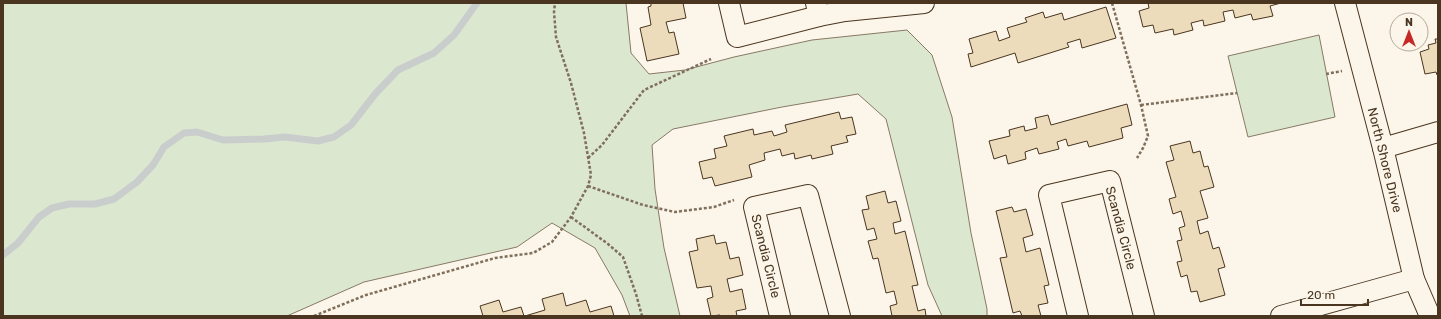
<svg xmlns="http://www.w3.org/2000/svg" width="1441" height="319" viewBox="0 0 1441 319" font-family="Rubik,sans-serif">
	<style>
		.green { fill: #dce7d0; stroke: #887966 }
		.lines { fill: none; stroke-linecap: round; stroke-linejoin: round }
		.stream { stroke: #c9cecd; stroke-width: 7 }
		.building { fill: #ecdcbc; stroke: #4a3520 }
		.street-casing { stroke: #4a3520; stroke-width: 22 }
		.path { stroke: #7f6f5c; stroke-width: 2.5; stroke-dasharray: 3 2; stroke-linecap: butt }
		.street { stroke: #fbf6e9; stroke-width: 20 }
		.labels { text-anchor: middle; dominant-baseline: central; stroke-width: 3; stroke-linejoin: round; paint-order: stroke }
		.street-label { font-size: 13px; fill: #4a3520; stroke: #fbf6e9 }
	</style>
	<rect width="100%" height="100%" fill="#fbf6e9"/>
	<g class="green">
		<path d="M3 3H626L631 53 649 74 685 70 734 57 812 40 907 30 932 55 952 117 971 233 987 309V316H942L928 285 886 119 858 94 782 107 673 129 652 145 655 189 664 248 680 316H630L622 295 595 248 552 223 517 247 364 282 287 316H3Z"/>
		<path d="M1319 35 1335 117 1248 137 1228 56Z"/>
	</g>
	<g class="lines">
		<path class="stream" d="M3 255 18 243 39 217 52 208 69 204H95L114 199 137 182 153 165 164 147 184 133 197 132 223 140 264 139 285 137 318 141 334 137 351 125 376 93 398 70 434 53 454 35 477 3"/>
	</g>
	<g class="building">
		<path d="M651 3H683L686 18 666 22 669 33 674 32 679 54 647 61 640 28 651 25 648 7 651 6Z"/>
		<path d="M1148 3H1281L1270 6 1273 16 1253 20 1251 14 1235 18 1233 10 1223 12 1225 21 1204 26 1203 20 1191 23 1193 30 1174 35 1173 29 1155 33 1153 25 1143 27 1139 11 1149 8Z"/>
		<path d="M1106 7 1116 38 1082 48 1080 39 1067 43 1069 47 1018 63 1015 53 971 67 968 54 973 53 969 39 996 31 999 41 1010 37 1007 28 1027 22 1025 18 1043 12 1045 18 1062 13 1064 20Z"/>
		<path d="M1435 39H1438V75H1437L1436 72 1425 74 1420 52 1429 49 1428 45 1436 43Z"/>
		<path d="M1127 104 1132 125 1121 128 1123 138 1089 147 1087 141 1068 146 1066 139 1057 142 1059 149 1039 154 1037 148 1025 152 1026 159 1008 164 1006 155 994 159 989 141 1010 136 1009 130 1024 126 1025 131 1037 128 1035 118 1048 115 1051 125Z"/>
		<path d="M839 112 841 119 852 117 856 134 846 136 848 142 831 146 833 154 812 159 811 155 795 159 794 153 782 156 780 149 764 153 765 160 749 165 752 177 715 186 712 177 703 179 699 162 716 158 714 149 727 146 724 136 753 129 754 135 772 131 774 136 787 132 785 125Z"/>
		<path d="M1190 141 1193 153 1200 151 1204 167 1208 166 1214 187 1200 191 1208 218 1197 221 1200 234 1208 231 1213 249 1219 247 1225 267 1218 269 1225 295 1200 302 1197 291 1191 292 1187 275 1181 277 1177 262 1182 261 1177 241 1182 240 1179 228 1185 226 1181 211 1173 214 1169 199 1176 197 1166 162 1174 160 1170 146Z"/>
		<path d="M885 191 888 203 896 201 901 221 893 223 895 234 905 231 918 285 912 286 918 311 925 309 926 316H892L890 306 897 304 894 291 886 293 878 258 873 259 868 241 877 239 874 228 867 230 862 210 869 209 866 196Z"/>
		<path d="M1012 207 1014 212 1026 209 1033 235 1023 238 1026 252 1040 248 1049 285 1044 286 1048 303 1038 305 1041 316H1022L1020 311 1013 313 1000 258 1007 257 996 211Z"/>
		<path d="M714 235 716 244 726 242 730 259 739 257 743 275 727 279 730 292 742 289 746 309 736 311 737 316H720V315L711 316 707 299 713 297 711 286 697 288 689 252 698 250 696 239Z"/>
		<path d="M563 293 566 306 586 300 590 312 611 306 614 316H525L545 310 542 299Z"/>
		<path d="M499 300 503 312 521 307 524 316H483L480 306Z"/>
	</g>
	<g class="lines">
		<defs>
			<g id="street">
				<path d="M729 3 737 37 819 16 816 3"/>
				<path d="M1345 3 1383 148 1414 279 1430 316"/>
				<path d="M819 16 845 11 924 3"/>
				<path d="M1383 148 1438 132"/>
				<path d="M780 316 754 207 808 195 840 316"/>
				<path d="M1078 316 1049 195 1110 181 1144 316"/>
				<path d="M1281 316 1414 279"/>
			</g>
		</defs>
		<use href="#street" class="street-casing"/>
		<g class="path">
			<path d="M1112 3 1141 105 1148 136 1143 148 1137 158"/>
			<path d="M1326 74 1342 71"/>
			<path d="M1141 105 1237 93"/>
			<path d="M588 158 602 145 644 90 711 59"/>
			<path d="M588 186 643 205 675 212 714 207 734 200"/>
			<path d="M571 217 608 244 623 257 636 294 642 316"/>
			<path d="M314 316 366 295 495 258 533 253 552 242 571 217 588 186 591 175 584 133 571 83 556 37 554 12 555 3"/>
		</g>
		<use href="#street" class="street"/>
	</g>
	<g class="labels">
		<g class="street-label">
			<text transform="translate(1385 160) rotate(76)">North Shore Drive</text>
			<text transform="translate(1121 228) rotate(75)">Scandia Circle</text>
			<text transform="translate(766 256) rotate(76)">Scandia Circle</text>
		</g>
	</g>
	<rect width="1441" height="319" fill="none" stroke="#4a3520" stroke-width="8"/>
	<g transform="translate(1409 32)"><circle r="19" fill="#fbf6e9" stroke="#b4a999"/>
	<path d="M0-3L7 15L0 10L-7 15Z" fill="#c62828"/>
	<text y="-6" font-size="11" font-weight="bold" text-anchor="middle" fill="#4a3520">N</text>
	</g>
	<path d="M1301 299v6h67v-6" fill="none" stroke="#4a3520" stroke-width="2"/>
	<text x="1307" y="299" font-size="12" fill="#4a3520" stroke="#fbf6e9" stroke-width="3" paint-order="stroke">20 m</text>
</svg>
